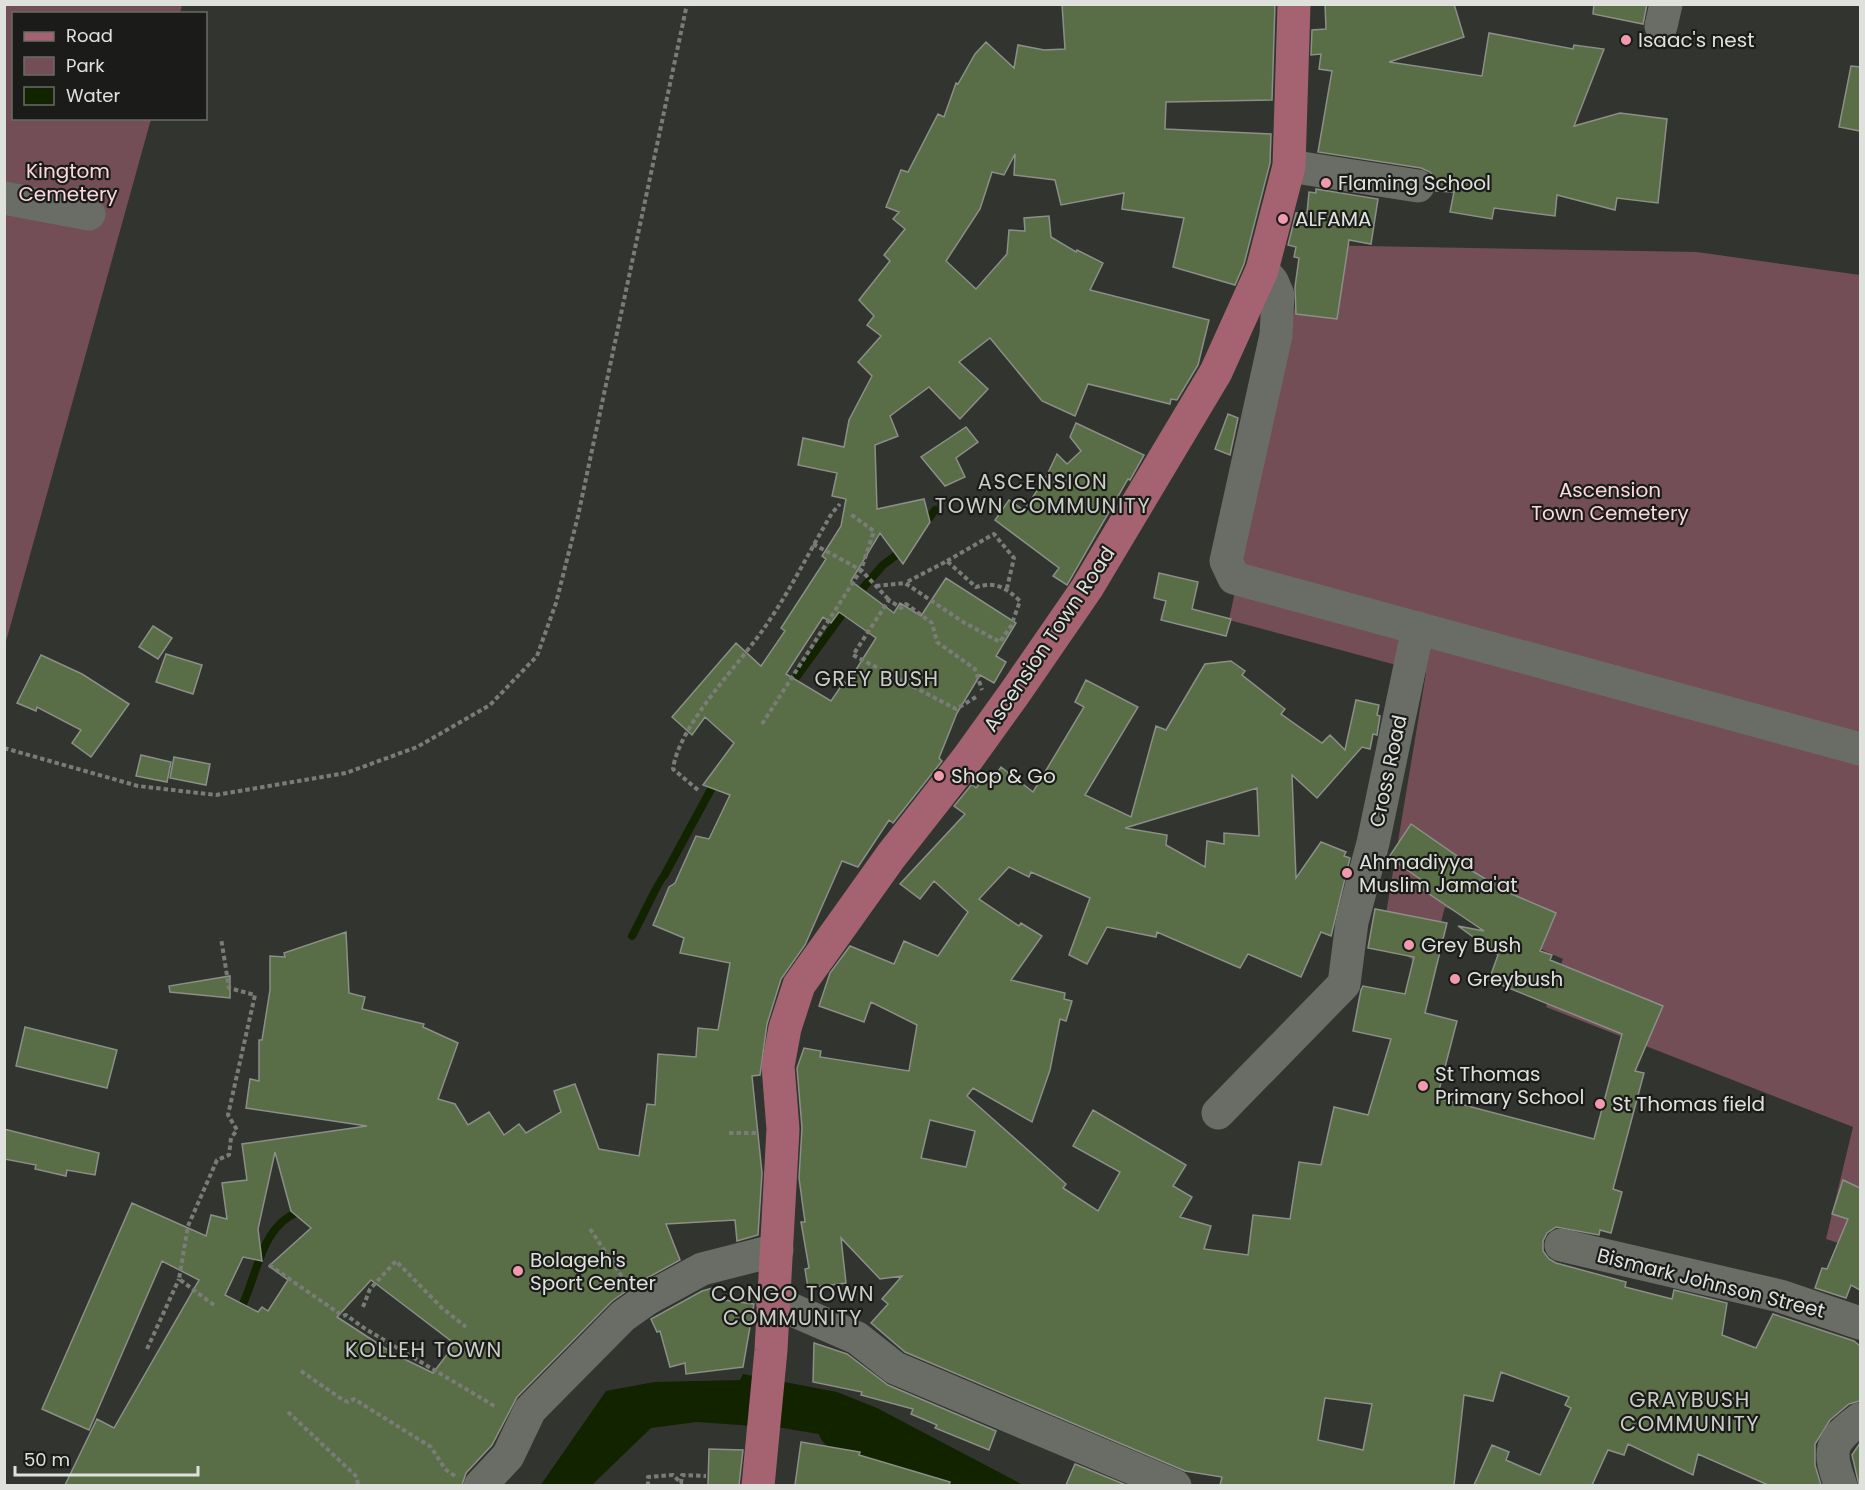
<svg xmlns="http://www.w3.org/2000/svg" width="1865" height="1490" viewBox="0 0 1865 1490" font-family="Poppins,sans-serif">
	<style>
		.green { fill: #744e56 }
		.water { fill: #122300 }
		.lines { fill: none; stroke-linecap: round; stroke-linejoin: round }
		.stream { stroke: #122300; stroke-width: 8 }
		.river { stroke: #122300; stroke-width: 44 }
		.building { fill: #596e46; stroke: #8b8f88; stroke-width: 1.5; fill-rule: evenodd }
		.path { stroke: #797c77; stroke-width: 4; stroke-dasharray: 4.5 3; stroke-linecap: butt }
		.minor { stroke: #696d66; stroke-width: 33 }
		.major { stroke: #a56372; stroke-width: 33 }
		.poi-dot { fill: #f29aad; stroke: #1b1c1a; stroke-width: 2 }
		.labels { text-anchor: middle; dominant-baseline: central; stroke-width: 4.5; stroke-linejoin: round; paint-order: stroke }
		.poi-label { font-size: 20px; fill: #dfe1dd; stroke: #1b1c1a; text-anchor: start }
		.park-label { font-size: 20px; fill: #fad8de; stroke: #1b1c1a }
		.street-label { font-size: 20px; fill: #dfe1dd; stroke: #1b1c1a }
		.neighbourhood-label { font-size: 21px; letter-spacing: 1.5px; fill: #cacec6; stroke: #1b1c1a }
	</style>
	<rect width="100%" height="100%" fill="#32352f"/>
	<g class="green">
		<path d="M5 5H182L180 13 14 14V118L151 119 5 645Z"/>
		<path d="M1308 245 1697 252 1860 275V1250L1826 1239 1853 1127 1546 1007 1563 959 1445 907 1428 971 1382 938 1426 673 1229 620Z"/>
	</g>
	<path class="water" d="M743 1374 837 1392 877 1408 1023 1485H969L905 1450 872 1443 783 1428 697 1422 651 1428 592 1485 540 1486 606 1391 654 1382 740 1380Z"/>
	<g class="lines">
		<g class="stream">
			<path d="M924 525 935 510"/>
			<path d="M856 596 883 565 903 550"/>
			<path d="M790 686 847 608"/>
			<path d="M632 936C638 926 660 878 664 876L716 780"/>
			<path d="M239 1312C258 1278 259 1225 301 1211"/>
		</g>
		<path class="river" d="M840 1428 869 1437 976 1486"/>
	</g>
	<g class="building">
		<path d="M1062 4H1275L1272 100 1166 102 1165 129 1271 134 1270 163 1244 264 1235 285 1173 267 1184 218 1122 209 1124 193 1061 205 1055 180 1014 175 1015 154 1004 175 992 172 980 209 946 261 976 289 1007 254 1009 230 1025 231 1024 218 1049 216 1051 237 1076 252 1077 250 1103 263 1090 290 1209 320 1198 365 1177 400 1171 399 1170 404 1088 384 1075 416 1042 401 990 338 959 362 988 389 960 419 929 387 890 416 898 436 875 445 877 509 924 499 930 522 903 564 880 533 851 581 894 613 900 603 921 616 946 578 1016 623 996 656 1006 662 994 683 980 675 957 713 939 758 942 761 893 823 889 820 858 867 842 861 805 945 781 979 767 1024 760 1075 752 1076 762 1173 758 1235 737 1241 735 1220 666 1224 680 1260 638 1283 612 1301 517 1397 492 1445 466 1473 462 1485H65L97 1419 114 1428 199 1280 162 1261 89 1430 42 1409 132 1203 206 1236 211 1215 227 1219 222 1183 247 1180 242 1144 367 1126 246 1108 250 1079 259 1081V1040H262L270 990V956L285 957 284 953 346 932 349 993 365 997 362 1009 424 1024 423 1027 458 1043 438 1099 455 1104 468 1125 489 1112 504 1135 519 1124 526 1133 561 1112 554 1091 575 1084 599 1149 639 1156 647 1104 655 1105 658 1054 696 1057 698 1028 718 1030 730 963 680 953 684 938 653 925 669 887 675 883 696 836 709 839 730 795 703 785 734 743 705 717 692 735 672 717 736 643 761 666 785 631 781 628 826 559 822 556 841 526 846 499 832 496 837 473 798 465 803 438 844 447 849 420 872 376 858 362 881 336 867 325 874 316 859 300 890 261 884 255 905 229 893 219 899 212 886 207 901 170 908 172 938 114 944 117 956 83 958 84 975 54 986 42 1014 68 1018 45 1044 50 1065 49ZM839 612 876 638 847 684 844 682 831 701 786 674 823 617 831 623ZM275 1152 291 1211 311 1228 269 1266 288 1280 268 1311 262 1307 258 1312 225 1295 243 1257 262 1261 258 1229ZM371 1280 455 1344 433 1373 394 1354 337 1317Z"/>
		<path d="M1325 4H1454L1464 37 1389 62 1482 76 1489 33 1573 49 1574 45 1604 49 1574 126 1620 113 1667 119 1658 203 1617 198 1615 210 1557 195 1555 216 1494 208 1492 219 1450 212 1454 192 1436 191 1435 179 1430 172 1421 168 1318 152 1332 71 1319 69 1321 54 1311 55 1312 30 1326 29Z"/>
		<path d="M1594 4H1647L1643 24 1593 14Z"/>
		<path d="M1851 66 1860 67V131L1839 127Z"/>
		<path d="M1316 189 1378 199 1371 244 1349 240 1337 319 1296 314 1295 287 1299 258 1294 257 1296 247 1288 245 1296 213H1307L1309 192 1316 193Z"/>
		<path d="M1228 414 1238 418 1230 455 1215 449Z"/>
		<path d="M1076 423 1144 455 1130 480 1128 479 1067 585 1053 576 1059 568 995 520 1009 500 1024 510 1045 479 1057 454 1067 464 1081 451 1070 437Z"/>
		<path d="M966 427 978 442 956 458 965 477 945 486 921 457Z"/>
		<path d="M1159 573 1198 582 1192 609 1231 619 1226 636 1161 620 1166 601 1154 598Z"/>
		<path d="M153 626 172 638 158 659 139 647Z"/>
		<path d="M166 654 202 665 193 694 156 682Z"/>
		<path d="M41 655 82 674 129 704 91 757 72 743 81 730 37 707 36 711 17 703Z"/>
		<path d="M1231 661 1245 671 1242 675 1285 709 1281 714 1322 743 1330 735 1345 750 1356 700 1379 705 1377 715 1380 716 1377 735 1373 734 1370 749 1362 747 1317 798 1292 775 1296 878 1321 842 1346 852 1344 856 1350 858 1331 936 1321 932 1301 977 1248 954 1240 968 1157 932 1156 937 1107 927 1087 964 1069 955 1090 898 1031 872 1029 877 1009 867 979 899 1019 926 1021 923 1042 936 1011 980 1065 993 1064 999 1072 1001 1066 1021 1060 1019 1050 1070 1032 1122 973 1088 967 1096 1066 1184 1063 1188 1098 1211 1120 1172 1073 1146 1093 1110 1186 1165 1173 1186 1192 1197 1180 1217 1211 1226 1204 1249 1248 1255 1253 1215 1290 1219 1299 1162 1321 1165 1334 1107 1368 1115 1391 1039 1353 1031 1361 990 1363 986 1405 994 1414 957 1368 948 1375 909 1447 923 1425 1013 1457 1021 1437 1098 1594 1139 1622 1034 1489 980 1498 955 1458 926 1484 931 1416 885 1420 879 1389 857 1411 824 1457 856 1454 860 1507 892 1556 913 1540 951 1552 955 1550 960 1663 1006 1635 1071 1644 1073 1613 1189 1622 1192 1611 1233 1600 1230 1599 1235 1556 1227 1547 1233 1543 1241V1251L1549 1259 1556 1263 1626 1282 1625 1287 1672 1299 1674 1290 1727 1303 1722 1335 1756 1348 1773 1314 1854 1341 1860 1346V1401L1849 1404 1830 1420 1815 1444V1465L1821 1485H1768L1698 1454 1693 1475 1628 1444 1624 1455 1608 1450 1592 1485H1474L1492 1445 1509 1452 1506 1460 1540 1475 1571 1408 1565 1405 1569 1397 1501 1372 1493 1401 1464 1395 1454 1485H1220L1222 1477 1185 1471 905 1352 871 1323 888 1304 882 1299 902 1276 880 1279 841 1238 846 1283 808 1288 805 1269 809 1268 801 1222H805L799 1178 802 1128 797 1068 804 1048 821 1051 820 1057 909 1071 917 1025 871 1002 864 1022 819 1006 830 973 850 946 894 964 904 941 938 956 968 912 934 881 920 899 900 884 965 814 954 806 972 784 976 788 984 778 990 783 1001 767 1033 792 1084 707 1075 702 1086 680 1138 707 1085 795 1131 817 1156 726 1166 730 1205 664ZM1257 788 1259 836 1224 833V844L1207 841 1205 867 1166 845 1167 835 1125 828ZM930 1120 975 1131 966 1167 921 1158ZM1325 1398 1372 1404 1363 1450 1318 1440Z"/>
		<path d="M141 755 171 762 167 782 136 776Z"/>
		<path d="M174 757 210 764 206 785 170 778Z"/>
		<path d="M230 976V998L170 992 169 986Z"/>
		<path d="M25 1027 117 1050 107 1088 16 1066Z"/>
		<path d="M4 1129 99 1153 95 1175 67 1170 66 1176 35 1169 36 1165 4 1159Z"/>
		<path d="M1843 1180 1860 1188V1290L1851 1285 1846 1298 1815 1288 1822 1268 1827 1269 1848 1219 1832 1214Z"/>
		<path d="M713 1288 716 1299 754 1304 743 1367 686 1374 685 1363 670 1367 660 1331 657 1332 651 1319 702 1291Z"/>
		<path d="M814 1343 847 1354 888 1385 996 1431 989 1450 935 1428 937 1425 911 1414 913 1409 861 1395 862 1392 813 1382Z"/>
		<path d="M801 1442 860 1452 859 1455 950 1482 949 1485H795Z"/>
		<path d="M1860 1443V1485H1859L1852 1455Z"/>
		<path d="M709 1449 743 1450 739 1485H708Z"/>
		<path d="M1075 1464 1126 1485H1066Z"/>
	</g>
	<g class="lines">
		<g class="path">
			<path d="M813 544 861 570 889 600"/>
			<path d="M947 561 994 534 1014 558 1007 588"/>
			<path d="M876 586 905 583 963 622 1000 642 1011 626 1020 601C1006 588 996 581 976 587L947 561 905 583"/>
			<path d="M976 697 956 709 853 655 889 600 901 608 906 604 932 623 937 642 975 669 982 690"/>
			<path d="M762 724 861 570 874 531 849 513"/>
			<path d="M4 748 138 786 216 795 346 773 417 747 490 705 537 656 556 603 578 516 687 4"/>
			<path d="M698 790 673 769C679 724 741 663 767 624 791 589 810 550 832 513L840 504"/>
			<path d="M729 1133H756"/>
			<path d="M590 1229 625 1281"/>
			<path d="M269 1265 343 1316 346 1315 364 1328 496 1407"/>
			<path d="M214 1305 179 1279 188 1226 217 1160 229 1155 231 1138 237 1130 228 1115 255 995 229 988 221 938"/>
			<path d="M363 1307 370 1289 396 1261 442 1308 466 1327"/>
			<path d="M147 1349 179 1279"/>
			<path d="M301 1371 343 1400 348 1402 354 1399 431 1447 445 1469 455 1476"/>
			<path d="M288 1412 357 1477 358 1486"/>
			<path d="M648 1486V1477L673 1475 681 1483 682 1475 706 1476"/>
		</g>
		<g class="minor">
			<path d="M1661 26 1666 4"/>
			<path d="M1289 166 1418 186"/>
			<path d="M4 198 89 214"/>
			<path d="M1262 270 1272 281 1278 295 1276 335 1226 561 1234 578 1860 749"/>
			<path d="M1218 1113 1344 984 1352 922 1373 843 1418 628"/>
			<path d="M1561 1245 1780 1296 1860 1323"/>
			<path d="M772 1301 857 1338 895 1368 1175 1486"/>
			<path d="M480 1486 508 1456 530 1410 623 1316 647 1299 702 1269 777 1250"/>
			<path d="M1841 1486C1827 1450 1830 1441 1860 1419"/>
		</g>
		<path class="major" d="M758 1486 771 1350 783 1129 778 1066 785 1028 799 985 891 856 968 758 1014 694 1087 588 1216 372 1262 270 1289 166 1294 4"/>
	</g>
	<g class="poi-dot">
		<circle cx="1626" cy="40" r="6"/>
		<circle cx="1326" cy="183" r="6"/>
		<circle cx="1283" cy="219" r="6"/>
		<circle cx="939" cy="776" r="6"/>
		<circle cx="1347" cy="873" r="6"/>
		<circle cx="1409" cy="945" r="6"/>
		<circle cx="1455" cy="979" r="6"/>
		<circle cx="1423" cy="1086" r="6"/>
		<circle cx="1600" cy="1104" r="6"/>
		<circle cx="518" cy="1271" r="6"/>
	</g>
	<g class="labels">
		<g class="poi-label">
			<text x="1638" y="40">Isaac's nest</text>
			<text x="1338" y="183">Flaming School</text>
			<text x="1295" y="219">ALFAMA</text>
			<text x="951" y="776">Shop &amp; Go</text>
			<text x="1359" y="862">Ahmadiyya<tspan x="1359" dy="23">Muslim Jama'at</tspan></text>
			<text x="1421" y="945">Grey Bush</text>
			<text x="1467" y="979">Greybush</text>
			<text x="1435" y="1074">St Thomas<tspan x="1435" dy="23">Primary School</tspan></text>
			<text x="1612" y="1104">St Thomas field</text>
			<text x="530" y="1260">Bolageh's<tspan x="530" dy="23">Sport Center</tspan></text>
		</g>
		<g class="park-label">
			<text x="68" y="171">Kingtom<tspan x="68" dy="23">Cemetery</tspan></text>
			<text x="1610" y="490">Ascension<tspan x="1610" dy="23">Town Cemetery</tspan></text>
		</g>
		<g class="street-label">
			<text transform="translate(1049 639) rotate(-56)">Ascension Town Road</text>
			<text transform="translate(1388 771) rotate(-78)">Cross Road</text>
			<text transform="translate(1711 1283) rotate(14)">Bismark Johnson Street</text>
		</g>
		<g class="neighbourhood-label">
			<text x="1043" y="481">ASCENSION<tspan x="1043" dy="24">TOWN COMMUNITY</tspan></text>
			<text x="877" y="678">GREY BUSH</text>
			<text x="793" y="1293">CONGO TOWN<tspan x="793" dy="24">COMMUNITY</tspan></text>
			<text x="424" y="1349">KOLLEH TOWN</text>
			<text x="1690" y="1399">GRAYBUSH<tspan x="1690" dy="24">COMMUNITY</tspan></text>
		</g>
	</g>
	<rect width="1865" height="1490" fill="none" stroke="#dfe1dd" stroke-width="12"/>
	<rect x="12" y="12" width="195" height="108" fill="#1b1c1a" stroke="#696b68" stroke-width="1.5"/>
	<rect x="24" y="32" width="30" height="9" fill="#a56372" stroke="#696b68" stroke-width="1.5"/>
	<text x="66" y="42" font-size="18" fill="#dfe1dd">Road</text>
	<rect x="24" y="57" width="30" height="18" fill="#744e56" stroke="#696b68" stroke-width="1.5"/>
	<text x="66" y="72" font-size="18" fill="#dfe1dd">Park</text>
	<rect x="24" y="87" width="30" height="18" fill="#122300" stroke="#696b68" stroke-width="1.5"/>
	<text x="66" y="102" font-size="18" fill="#dfe1dd">Water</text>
	<path d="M15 1466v9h183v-9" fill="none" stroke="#dfe1dd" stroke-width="3"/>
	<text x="24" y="1466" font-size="18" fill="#dfe1dd" stroke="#1b1c1a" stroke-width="4.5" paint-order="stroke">50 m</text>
</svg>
